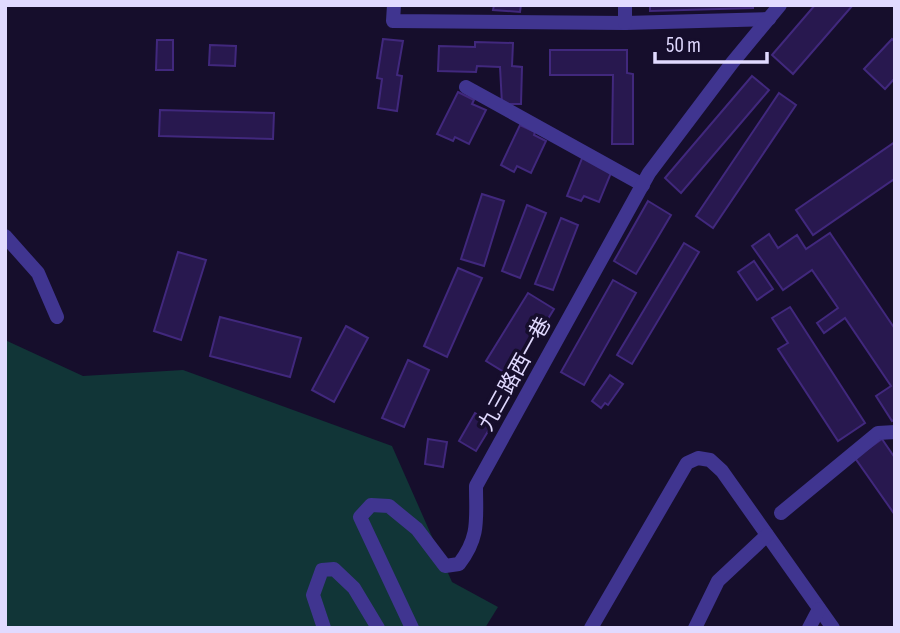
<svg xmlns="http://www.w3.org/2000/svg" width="900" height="633" viewBox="0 0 900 633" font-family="'Sofia Sans Condensed','Noto Sans SC',sans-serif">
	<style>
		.green { fill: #113537 }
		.building { fill: #28184f; stroke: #41287d; stroke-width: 2 }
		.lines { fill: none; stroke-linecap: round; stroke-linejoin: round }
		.street { stroke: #403590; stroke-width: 14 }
		.labels { text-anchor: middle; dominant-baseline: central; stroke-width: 7; stroke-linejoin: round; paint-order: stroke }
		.street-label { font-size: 21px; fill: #e1daff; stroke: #160e2c }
	</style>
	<rect width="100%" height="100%" fill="#160e2c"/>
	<path class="green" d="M5 340 83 376 183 370 392 446 452 582 498 607 485 628H5Z"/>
	<g class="building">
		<path d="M494 5H521L520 12 493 10Z"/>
		<path d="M650 5H753V8L650 11Z"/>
		<path d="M815 5H853L793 74 772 55Z"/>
		<path d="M383 39 403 41 397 75 402 76 397 111 378 108 382 79 377 78Z"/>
		<path d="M892 39 895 42V78L885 89 864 69Z"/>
		<path d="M157 40H173V70H156Z"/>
		<path d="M475 42 513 43 512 66 522 67 521 104H502L500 67 477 66 476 72 438 71 439 46 475 47Z"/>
		<path d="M210 45 236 46 235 66 209 65Z"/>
		<path d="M550 50H627V73L633 74V144H612L613 75H550Z"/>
		<path d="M752 76 769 90 681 193 665 178Z"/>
		<path d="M458 92 474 100 472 104 486 110 469 144 455 137 453 141 437 134Z"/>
		<path d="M779 93 796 105 713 228 696 216Z"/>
		<path d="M160 110 274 113 273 139 159 136Z"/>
		<path d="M520 125 535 132 534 135 546 141 531 173 517 166 514 172 501 165Z"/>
		<path d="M895 142V183L893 180 813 235 796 210Z"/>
		<path d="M583 156 611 173 599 202 584 196 581 201 567 196Z"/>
		<path d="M482 194 504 201 484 266 461 259Z"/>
		<path d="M648 201 671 215 636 274 614 261Z"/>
		<path d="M527 205 546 213 520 278 502 271Z"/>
		<path d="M561 218 578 225 553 290 535 284Z"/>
		<path d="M830 233 895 329V419L892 421 876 396 891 386 845 318 824 333 817 323 838 308 812 270 783 290 752 246 769 234 778 248 797 235 806 249Z"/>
		<path d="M684 243 699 252 632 364 617 355Z"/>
		<path d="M178 252 206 260 181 340 154 331Z"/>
		<path d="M754 261 773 289 757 300 738 272Z"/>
		<path d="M458 268 482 278 447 357 424 346Z"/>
		<path d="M613 280 636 293 584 385 561 372Z"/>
		<path d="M528 293 554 309 512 377 486 361Z"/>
		<path d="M790 307 865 423 838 441 778 349 788 343 772 318Z"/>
		<path d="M220 317 301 338 290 377 210 356Z"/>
		<path d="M346 326 368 338 334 402 312 390Z"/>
		<path d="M408 360 429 370 404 427 382 418Z"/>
		<path d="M610 375 623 384 608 405 605 403 601 408 592 401Z"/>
		<path d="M475 413 493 423 476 451 459 441Z"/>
		<path d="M428 439 447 442 443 467 425 464Z"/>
		<path d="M882 439 895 458V515L855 458Z"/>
	</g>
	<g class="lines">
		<g class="street">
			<path d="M394 5 393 21 625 23 769 19"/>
			<path d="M625 23V5"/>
			<path d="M466 87 643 185"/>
			<path d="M5 236 38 273 57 317"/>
			<path d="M781 513 878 433 895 432"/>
			<path d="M324 628 313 595 322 570 334 569 354 588 378 628"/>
			<path d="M412 628 360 517 371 505 389 506 417 529 445 566 459 564C480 537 476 519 476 486L649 173 732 63 780 5"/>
			<path d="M591 628 687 463 698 458 710 460 722 471 833 628"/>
			<path d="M695 628 718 581 767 535"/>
			<path d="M809 628 819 609"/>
		</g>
	</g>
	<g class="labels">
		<g class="street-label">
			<text transform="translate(515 374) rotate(-61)">九三路西一巷</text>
		</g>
	</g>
	<rect width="900" height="633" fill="none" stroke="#e1daff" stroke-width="14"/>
	<path d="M655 52v10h112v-10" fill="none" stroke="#e1daff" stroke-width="3.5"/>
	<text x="666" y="52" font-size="21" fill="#e1daff" stroke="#160e2c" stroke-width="5" paint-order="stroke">50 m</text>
</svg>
